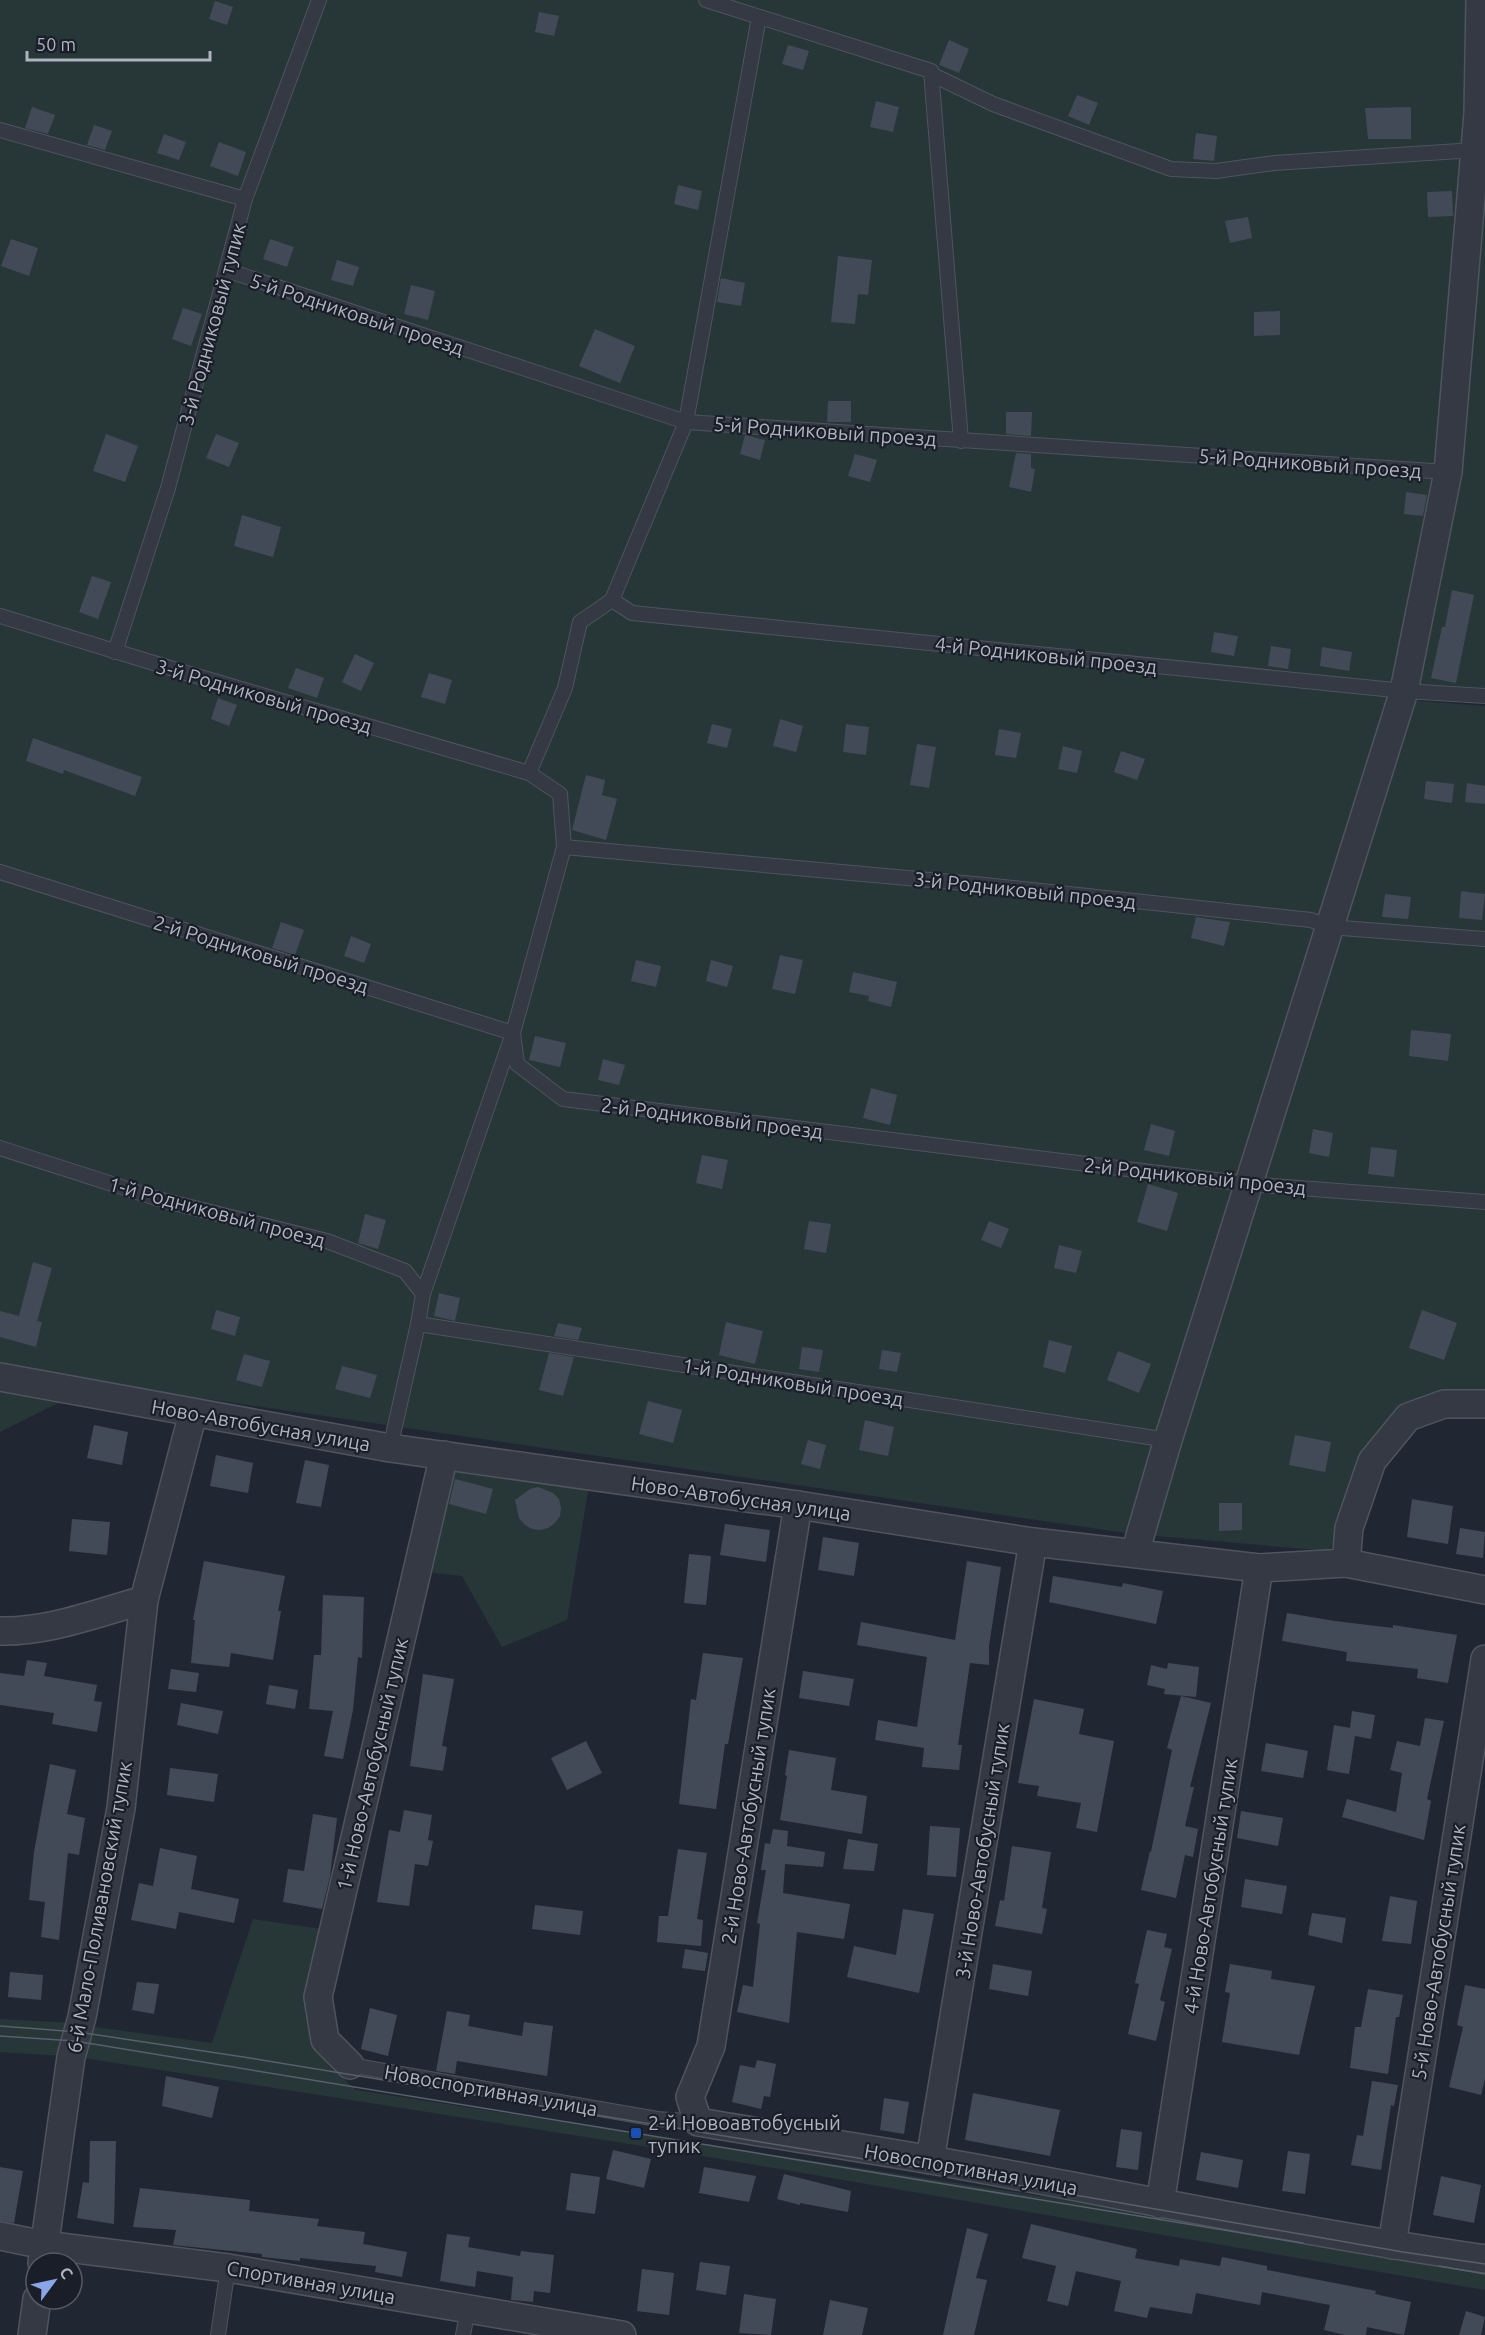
<svg xmlns="http://www.w3.org/2000/svg" width="1485" height="2335" viewBox="0 0 1485 2335" font-family="Ubuntu,sans-serif">
	<style>
		.green { fill: #273637 }
		.building { fill: #434a57 }
		.lines { fill: none; stroke-linecap: round; stroke-linejoin: round }
		.lane-casing { stroke: #4f545e; stroke-width: 16 }
		.street-casing { stroke: #4f545e; stroke-width: 30 }
		.lane { stroke: #343943; stroke-width: 14 }
		.street { stroke: #343943; stroke-width: 27 }
		.tram { stroke: #595f6c; stroke-width: 1.5 }
		.transit-dot { fill: #1a4fb4; stroke: #1a1e28; stroke-width: 2 }
		.labels { text-anchor: middle; dominant-baseline: central; stroke-width: 4.5; stroke-linejoin: round; paint-order: stroke }
		.street-label { font-size: 20px; fill: #aeb4c0; stroke: #1a1e28 }
		.poi-label { font-size: 20px; fill: #aeb4c0; stroke: #1a1e28; text-anchor: start }
	</style>
	<rect width="100%" height="100%" fill="#212732"/>
	<g class="green">
		<path d="M0 0H1472L1443 473 1394 699 1485 706V1393L1448 1391 1397 1409 1329 1551 1133 1534 194 1397 0 1362Z"/>
		<path d="M1485 170V690L1416 684Z"/>
		<path d="M0 1386 83 1400 56 1404 0 1432Z"/>
		<path d="M457 1468 589 1485 567 1620 502 1647 462 1576 425 1572 451 1473Z"/>
		<path d="M253 1919 329 1930 315 2042 328 2065 356 2090 1485 2265V2290L668 2150 78 2057 88 2026 212 2043Z"/>
		<path d="M0 2019 71 2023 63 2056 0 2052Z"/>
	</g>
	<g class="building">
		<path d="M215 1 233 7 227 25 209 19Z"/>
		<path d="M539 12 559 16 554 36 535 32Z"/>
		<path d="M949 40 969 49 959 73 939 65Z"/>
		<path d="M788 45 809 51 803 70 782 64Z"/>
		<path d="M1077 95 1098 103 1089 125 1068 116Z"/>
		<path d="M876 101 899 107 893 132 870 127Z"/>
		<path d="M32 107 55 115 48 134 25 128Z"/>
		<path d="M1411 107V139H1368L1365 108Z"/>
		<path d="M94 125 112 131 105 150 87 145Z"/>
		<path d="M1196 133 1217 136 1214 161 1193 159Z"/>
		<path d="M164 134 186 142 179 160 157 153Z"/>
		<path d="M219 142 246 152 238 176 210 166Z"/>
		<path d="M678 185 702 191 698 210 674 204Z"/>
		<path d="M1452 191 1453 216 1428 217 1427 192Z"/>
		<path d="M1248 217 1252 238 1230 243 1225 221Z"/>
		<path d="M11 239 38 248 29 276 1 266Z"/>
		<path d="M270 239 294 247 287 267 263 259Z"/>
		<path d="M838 256 872 260 868 295 858 294 855 324 831 322Z"/>
		<path d="M337 260 359 267 353 286 331 280Z"/>
		<path d="M721 278 745 283 741 306 717 302Z"/>
		<path d="M411 285 435 291 428 320 404 314Z"/>
		<path d="M183 308 202 314 191 346 172 339Z"/>
		<path d="M1280 311V335L1254 336V312Z"/>
		<path d="M595 329 635 346 620 383 579 366Z"/>
		<path d="M828 401H851V422H827Z"/>
		<path d="M1006 412H1032L1031 436 1006 434Z"/>
		<path d="M106 434 138 446 125 482 93 471Z"/>
		<path d="M216 434 239 443 229 467 206 458Z"/>
		<path d="M745 435 765 440 760 460 740 454Z"/>
		<path d="M1016 453 1031 454V468L1035 469 1031 492 1009 487Z"/>
		<path d="M855 454 877 460 870 482 848 476Z"/>
		<path d="M1406 492 1427 495 1423 516 1404 514Z"/>
		<path d="M242 515 281 527 273 557 234 546Z"/>
		<path d="M92 576 111 582 98 619 79 612Z"/>
		<path d="M1452 590 1474 595 1456 683 1431 678 1442 627H1445Z"/>
		<path d="M1214 632 1238 636 1234 656 1211 652Z"/>
		<path d="M1271 646 1291 649 1288 669 1268 666Z"/>
		<path d="M1322 647 1352 652 1349 671 1320 666Z"/>
		<path d="M355 654 374 663 361 691 342 682Z"/>
		<path d="M296 668 324 678 317 698 288 688Z"/>
		<path d="M429 673 452 680 445 704 421 697Z"/>
		<path d="M218 698 237 705 229 726 211 719Z"/>
		<path d="M780 719 803 726 796 752 773 746Z"/>
		<path d="M712 724 732 729 727 748 707 743Z"/>
		<path d="M846 724 869 727 866 755 843 752Z"/>
		<path d="M999 729 1021 733 1016 758 995 755Z"/>
		<path d="M33 738 142 777 135 796 64 770 63 774 26 761Z"/>
		<path d="M917 744 936 747 929 788 910 785Z"/>
		<path d="M1063 746 1082 751 1077 773 1058 769Z"/>
		<path d="M1121 751 1145 759 1137 780 1114 772Z"/>
		<path d="M586 775 605 780 602 795 617 799 606 840 572 830Z"/>
		<path d="M1426 781 1454 784 1452 803 1424 799Z"/>
		<path d="M1467 783 1485 786V804L1465 802Z"/>
		<path d="M1461 891 1485 894 1482 920 1459 918Z"/>
		<path d="M1385 894 1411 897 1408 919 1382 917Z"/>
		<path d="M1196 917 1230 922 1224 946 1191 938Z"/>
		<path d="M281 922 304 930 295 955 272 948Z"/>
		<path d="M351 936 371 944 364 963 344 956Z"/>
		<path d="M780 955 803 960 795 994 772 989Z"/>
		<path d="M636 960 661 966 656 987 631 981Z"/>
		<path d="M711 960 733 966 727 987 706 981Z"/>
		<path d="M853 972 897 982 891 1007 868 1001 869 996 849 992Z"/>
		<path d="M1411 1030 1451 1034 1448 1061 1409 1056Z"/>
		<path d="M535 1036 566 1043 560 1067 529 1060Z"/>
		<path d="M603 1059 625 1065 619 1085 598 1080Z"/>
		<path d="M871 1088 897 1095 890 1125 863 1118Z"/>
		<path d="M1151 1124 1175 1131 1169 1156 1144 1150Z"/>
		<path d="M1313 1129 1333 1133 1329 1157 1309 1153Z"/>
		<path d="M1371 1147 1397 1150 1394 1177 1368 1174Z"/>
		<path d="M702 1155 728 1160 722 1189 696 1183Z"/>
		<path d="M1148 1184 1178 1193 1167 1231 1137 1222Z"/>
		<path d="M365 1214 386 1220 378 1249 358 1243Z"/>
		<path d="M809 1221 831 1224 826 1253 804 1249Z"/>
		<path d="M989 1221 1009 1229 1001 1248 981 1240Z"/>
		<path d="M1059 1245 1082 1251 1076 1273 1054 1268Z"/>
		<path d="M33 1262 52 1268 37 1321 42 1322 36 1347 0 1337V1311L19 1316Z"/>
		<path d="M439 1293 460 1298 455 1321 434 1316Z"/>
		<path d="M216 1310 240 1317 235 1336 211 1329Z"/>
		<path d="M1422 1310 1457 1323 1444 1360 1409 1348Z"/>
		<path d="M726 1322 763 1331 755 1364 719 1355Z"/>
		<path d="M558 1323 582 1328 578 1340 554 1336Z"/>
		<path d="M1049 1340 1072 1346 1065 1373 1043 1367Z"/>
		<path d="M802 1347 823 1350 819 1372 799 1369Z"/>
		<path d="M882 1350 901 1353 897 1372 879 1369Z"/>
		<path d="M1118 1351 1151 1364 1139 1393 1107 1380Z"/>
		<path d="M549 1353 574 1357 563 1396 539 1390Z"/>
		<path d="M244 1354 270 1361 262 1387 236 1380Z"/>
		<path d="M342 1366 377 1375 370 1398 335 1389Z"/>
		<path d="M648 1401 682 1410 673 1443 639 1434Z"/>
		<path d="M865 1420 894 1427 888 1456 859 1450Z"/>
		<path d="M94 1425 128 1432 122 1465 87 1458Z"/>
		<path d="M1295 1435 1331 1442 1325 1472 1289 1465Z"/>
		<path d="M808 1440 826 1445 820 1469 801 1464Z"/>
		<path d="M216 1455 253 1463 248 1493 210 1486Z"/>
		<path d="M305 1460 329 1465 321 1507 296 1503Z"/>
		<path d="M455 1479 493 1489 486 1514 449 1504Z"/>
		<path d="M538 1487 553 1493 559 1499 561 1508 560 1516 555 1523 548 1528 540 1530 532 1529 525 1525 519 1518 515 1500 530 1489Z"/>
		<path d="M1412 1499 1453 1506 1448 1544 1407 1537Z"/>
		<path d="M1219 1503H1242V1530L1219 1531Z"/>
		<path d="M72 1519 110 1522 107 1555 69 1551Z"/>
		<path d="M725 1524 770 1530 766 1562 720 1555Z"/>
		<path d="M1460 1528 1485 1532 1483 1558 1456 1554Z"/>
		<path d="M823 1537 859 1543 854 1576 818 1570Z"/>
		<path d="M689 1554 711 1556 706 1605 684 1603Z"/>
		<path d="M204 1561 285 1576 278 1611H281L273 1660 231 1653 229 1667 191 1663 195 1620H193Z"/>
		<path d="M967 1561 1001 1567 989 1646V1665L970 1663 958 1745H962L959 1770 922 1767 924 1748 875 1740 878 1720 917 1727 927 1657 857 1645 861 1622 955 1640Z"/>
		<path d="M1053 1576 1122 1587 1123 1583 1163 1591 1156 1624 1049 1602Z"/>
		<path d="M323 1595 364 1597 362 1658 358 1657 353 1710 343 1759 324 1756 333 1711 309 1709 314 1655H321Z"/>
		<path d="M1287 1613 1335 1621 1393 1628V1625L1457 1635 1448 1683 1417 1678 1418 1669 1346 1661 1347 1652 1282 1641Z"/>
		<path d="M703 1653 743 1658 728 1744H725L716 1809 679 1804 691 1699 696 1700Z"/>
		<path d="M27 1660 47 1663 44 1676 97 1685 94 1701 102 1702 97 1732 52 1724 54 1713 0 1705V1673L24 1676Z"/>
		<path d="M1168 1663 1199 1667 1196 1697 1164 1694 1165 1689 1147 1685 1151 1665 1167 1669Z"/>
		<path d="M171 1669 199 1673 196 1692 168 1689Z"/>
		<path d="M803 1671 854 1679 849 1706 799 1698Z"/>
		<path d="M423 1674 454 1679 442 1746 447 1747 443 1771 410 1766Z"/>
		<path d="M269 1685 298 1690 295 1709 266 1704Z"/>
		<path d="M1181 1696 1211 1703 1190 1787H1194L1185 1826 1198 1829 1193 1857 1185 1855 1176 1898 1141 1890 1150 1851 1151 1852 1172 1750 1167 1748Z"/>
		<path d="M1034 1699 1084 1709 1079 1734 1114 1741 1097 1832 1076 1828 1081 1803 1037 1796 1039 1786 1018 1783Z"/>
		<path d="M181 1703 223 1711 218 1734 177 1725Z"/>
		<path d="M1352 1711 1375 1715 1371 1739 1355 1736 1349 1774 1327 1770 1334 1725 1350 1728Z"/>
		<path d="M1425 1718 1444 1721 1427 1799 1431 1801 1424 1840 1342 1817 1347 1799 1396 1812 1402 1773 1390 1770 1397 1741 1420 1746Z"/>
		<path d="M586 1741 602 1773 567 1790 551 1758Z"/>
		<path d="M1266 1743 1308 1751 1303 1778 1261 1771Z"/>
		<path d="M789 1750 836 1758 831 1790 867 1796 862 1834 780 1820 787 1776 785 1775Z"/>
		<path d="M50 1764 76 1770 67 1814 85 1818 79 1855 68 1853 59 1940 41 1937 45 1902 29 1900 34 1852Z"/>
		<path d="M170 1768 218 1774 214 1802 167 1795Z"/>
		<path d="M404 1810 432 1815 428 1840 433 1841 428 1866 415 1864 409 1906 377 1902 389 1830 400 1832Z"/>
		<path d="M1241 1811 1283 1818 1278 1846 1237 1838Z"/>
		<path d="M313 1814 337 1818 330 1877 322 1909 283 1902 288 1869 304 1871Z"/>
		<path d="M930 1826 960 1828 956 1877 927 1875Z"/>
		<path d="M773 1829 788 1831 787 1846 825 1852 823 1867 785 1864 783 1893 850 1904 844 1939 797 1932 789 2023 737 2012 743 1985 753 1987 760 1924 757 1923 766 1870H761L765 1843 770 1844Z"/>
		<path d="M848 1839 878 1844 874 1871 843 1869Z"/>
		<path d="M1012 1846 1051 1852 1042 1908 1047 1909 1042 1934 995 1926 1000 1900 1004 1901Z"/>
		<path d="M160 1848 197 1856 191 1889 239 1899 234 1923 179 1912 176 1929 131 1920 139 1883 153 1886Z"/>
		<path d="M678 1849 707 1853 697 1919 703 1920 701 1946 657 1942 659 1916H668Z"/>
		<path d="M1245 1879 1287 1886 1282 1914 1241 1907Z"/>
		<path d="M1390 1896 1417 1901 1411 1944 1382 1941Z"/>
		<path d="M535 1905 583 1911 580 1935 532 1929Z"/>
		<path d="M903 1909 934 1914 919 1993 847 1977 854 1946 896 1955Z"/>
		<path d="M1312 1913 1346 1918 1342 1943 1308 1935Z"/>
		<path d="M1147 1930 1167 1934 1164 1947 1172 1949 1160 2000 1165 2002 1156 2041 1128 2034 1139 1984 1135 1983Z"/>
		<path d="M685 1949 708 1953 705 1971 682 1968Z"/>
		<path d="M993 1964 1032 1971 1028 1996 989 1989Z"/>
		<path d="M1230 1964 1272 1971 1271 1979 1315 1986 1299 2055 1222 2042 1230 1993 1225 1992Z"/>
		<path d="M10 1972 43 1975 41 2000 8 1997Z"/>
		<path d="M137 1982 159 1984 154 2014 132 2010Z"/>
		<path d="M1465 1985 1485 1989V2079L1481 2095 1449 2087 1463 2027 1457 2025Z"/>
		<path d="M1368 1989 1403 1995 1399 2017H1396L1388 2074 1350 2068 1355 2027H1361Z"/>
		<path d="M370 2008 397 2015 388 2056 361 2049Z"/>
		<path d="M447 2011 470 2015 468 2026 522 2036 524 2022 553 2026 547 2076 457 2061 455 2074 436 2071Z"/>
		<path d="M757 2060 776 2064 770 2097 764 2096 761 2109 732 2102 740 2065 755 2068Z"/>
		<path d="M166 2076 219 2087 212 2118 162 2106Z"/>
		<path d="M1372 2081 1398 2085 1394 2106 1391 2105 1381 2170 1351 2165 1357 2135 1363 2136Z"/>
		<path d="M973 2093 1060 2110 1050 2156 965 2140Z"/>
		<path d="M884 2098 909 2102 904 2134 880 2130Z"/>
		<path d="M1121 2129 1142 2132 1138 2170 1116 2167Z"/>
		<path d="M90 2141H116L114 2224 77 2218 83 2182 89 2183Z"/>
		<path d="M613 2150 651 2159 644 2188 606 2179Z"/>
		<path d="M1288 2151 1310 2154 1305 2194 1282 2191Z"/>
		<path d="M1201 2152 1243 2160 1238 2188 1196 2180Z"/>
		<path d="M0 2167 23 2171 14 2223 0 2221Z"/>
		<path d="M704 2167 756 2176 749 2202 699 2193Z"/>
		<path d="M571 2173 600 2177 595 2214 566 2210Z"/>
		<path d="M784 2174 851 2191 848 2212 800 2203V2205L777 2199Z"/>
		<path d="M1441 2176 1481 2185 1474 2223 1433 2215Z"/>
		<path d="M140 2188 250 2200 249 2211 319 2219 317 2226 365 2232 363 2244 407 2252 402 2277 375 2272 376 2266 300 2258V2261L262 2257V2254L173 2245 176 2230 133 2227Z"/>
		<path d="M1031 2224 1137 2249 1135 2258 1179 2266 1180 2259 1220 2266 1222 2257 1267 2266V2270L1376 2291 1375 2294 1411 2302 1404 2335 1367 2327 1366 2335H1345L1324 2330 1330 2305 1262 2292 1260 2305 1196 2293 1192 2314 1150 2307 1147 2318 1114 2311 1121 2281 1076 2271 1068 2306 1047 2301 1056 2266 1022 2258Z"/>
		<path d="M967 2228 988 2234 976 2278 987 2280 974 2335H943Z"/>
		<path d="M447 2234 470 2237 468 2247 520 2256 521 2251 554 2255 550 2293 534 2291 533 2302 511 2300 513 2277 477 2271 475 2287 440 2281Z"/>
		<path d="M700 2262 730 2266 726 2295 696 2290Z"/>
		<path d="M642 2269 674 2273 669 2315 637 2311Z"/>
		<path d="M744 2294 776 2299 771 2335 739 2333Z"/>
		<path d="M830 2300 868 2308 862 2335H823Z"/>
		<path d="M1466 2311 1485 2317 1481 2335H1459Z"/>
	</g>
	<g class="lines">
		<defs>
			<g id="lane">
				<path d="M706 0 931 71 961 441"/>
				<path d="M931 74 993 104 1171 169 1216 171 1274 163 1475 150"/>
				<path d="M0 130 245 199"/>
				<path d="M226 270 686 422 1448 472"/>
				<path d="M612 600 632 613 1404 691 1485 696"/>
				<path d="M0 616 183 672 529 773"/>
				<path d="M115 652 168 488 245 199 319 0"/>
				<path d="M564 847 985 885 1311 920 1329 927 1485 939"/>
				<path d="M0 872 513 1033 517 1064 563 1099 1248 1184 1485 1202"/>
				<path d="M0 1148 162 1200 327 1241 405 1271 423 1294"/>
				<path d="M418 1324 1168 1440"/>
				<path d="M390 1448 418 1324 423 1294 513 1033 564 847 560 794 529 773 565 688 580 622 612 600 686 422 759 17"/>
				<path d="M350 2065 657 2119 698 2122"/>
				<path d="M218 2335 228 2268"/>
				<path d="M463 2335 468 2309"/>
			</g>
			<g id="street">
				<path d="M0 1377 390 1448 798 1505 1033 1542 1259 1568 1346 1563 1485 1590"/>
				<path d="M798 1505 711 2046 690 2097 698 2122C775 2135 853 2146 931 2160 1116 2193 1299 2232 1485 2259"/>
				<path d="M1135 1553 1168 1440 1404 691 1448 472 1478 113 1480 0"/>
				<path d="M1346 1563 1349 1528 1372 1461 1408 1417 1444 1404H1485"/>
				<path d="M0 1631C49 1632 97 1613 144 1600"/>
				<path d="M350 2065 325 2040 318 1997 444 1455"/>
				<path d="M930 2160 1033 1542"/>
				<path d="M1160 2204 1259 1568"/>
				<path d="M0 2236 44 2245 228 2268 622 2335"/>
				<path d="M1392 2245 1485 1659"/>
				<path d="M42 2263 71 2057 82 2017 121 1808 144 1600 193 1413"/>
				<path d="M32 2335 37 2299"/>
			</g>
		</defs>
		<use href="#lane" class="lane-casing"/>
		<use href="#street" class="street-casing"/>
		<use href="#lane" class="lane"/>
		<use href="#street" class="street"/>
		<g class="tram">
			<path d="M0 2026 78 2032 250 2058 949 2173 1403 2252 1485 2264"/>
			<path d="M0 2036 75 2041 1303 2243"/>
			<path d="M1439 2266 1485 2274"/>
		</g>
	</g>
	<rect class="transit-dot" x="630" y="2127" width="12" height="12" rx="3"/>
	<g class="labels">
		<g class="street-label">
			<text transform="translate(357 314) rotate(18)">5-й Родниковый проезд</text>
			<text transform="translate(212 324) rotate(-75)">3-й Родниковый тупик</text>
			<text transform="translate(825 431) rotate(4)">5-й Родниковый проезд</text>
			<text transform="translate(1310 463) rotate(4)">5-й Родниковый проезд</text>
			<text transform="translate(1046 655) rotate(6)">4-й Родниковый проезд</text>
			<text transform="translate(264 696) rotate(16)">3-й Родниковый проезд</text>
			<text transform="translate(1025 890) rotate(6)">3-й Родниковый проезд</text>
			<text transform="translate(261 954) rotate(17)">2-й Родниковый проезд</text>
			<text transform="translate(712 1118) rotate(7)">2-й Родниковый проезд</text>
			<text transform="translate(1195 1176) rotate(6)">2-й Родниковый проезд</text>
			<text transform="translate(217 1212) rotate(15)">1-й Родниковый проезд</text>
			<text transform="translate(793 1382) rotate(9)">1-й Родниковый проезд</text>
			<text transform="translate(261 1425) rotate(10)">Ново-Автобусная улица</text>
			<text transform="translate(741 1498) rotate(8)">Ново-Автобусная улица</text>
			<text transform="translate(372 1764) rotate(-77)">1-й Ново-Автобусный тупик</text>
			<text transform="translate(748 1816) rotate(-81)">2-й Ново-Автобусный тупик</text>
			<text transform="translate(982 1851) rotate(-81)">3-й Ново-Автобусный тупик</text>
			<text transform="translate(1210 1886) rotate(-81)">4-й Ново-Автобусный тупик</text>
			<text transform="translate(99 1907) rotate(-80)">6-й Мало-Поливановский тупик</text>
			<text transform="translate(1438 1952) rotate(-81)">5-й Ново-Автобусный тупик</text>
			<text transform="translate(491 2090) rotate(10)">Новоспортивная улица</text>
			<text transform="translate(971 2169) rotate(10)">Новоспортивная улица</text>
			<text transform="translate(311 2282) rotate(10)">Спортивная улица</text>
		</g>
		<g class="poi-label">
			<text x="648" y="2122">2-й Новоавтобусный<tspan x="648" dy="23">тупик</tspan></text>
		</g>
	</g>
	<g transform="translate(54 2281) rotate(57)"><circle r="28" fill="#1a1e28" stroke="#555a65" stroke-width="1.5"/>
	<path d="M0-4.5L10 22L0 15L-10 22Z" fill="#8ba6e8"/>
	<text y="-9" font-size="16" font-weight="bold" text-anchor="middle" fill="#aeb4c0">С</text>
	</g>
	<path d="M27 51v9h183v-9" fill="none" stroke="#aeb4c0" stroke-width="3"/>
	<text x="36" y="51" font-size="18" fill="#aeb4c0" stroke="#1a1e28" stroke-width="4.5" paint-order="stroke">50 m</text>
</svg>
